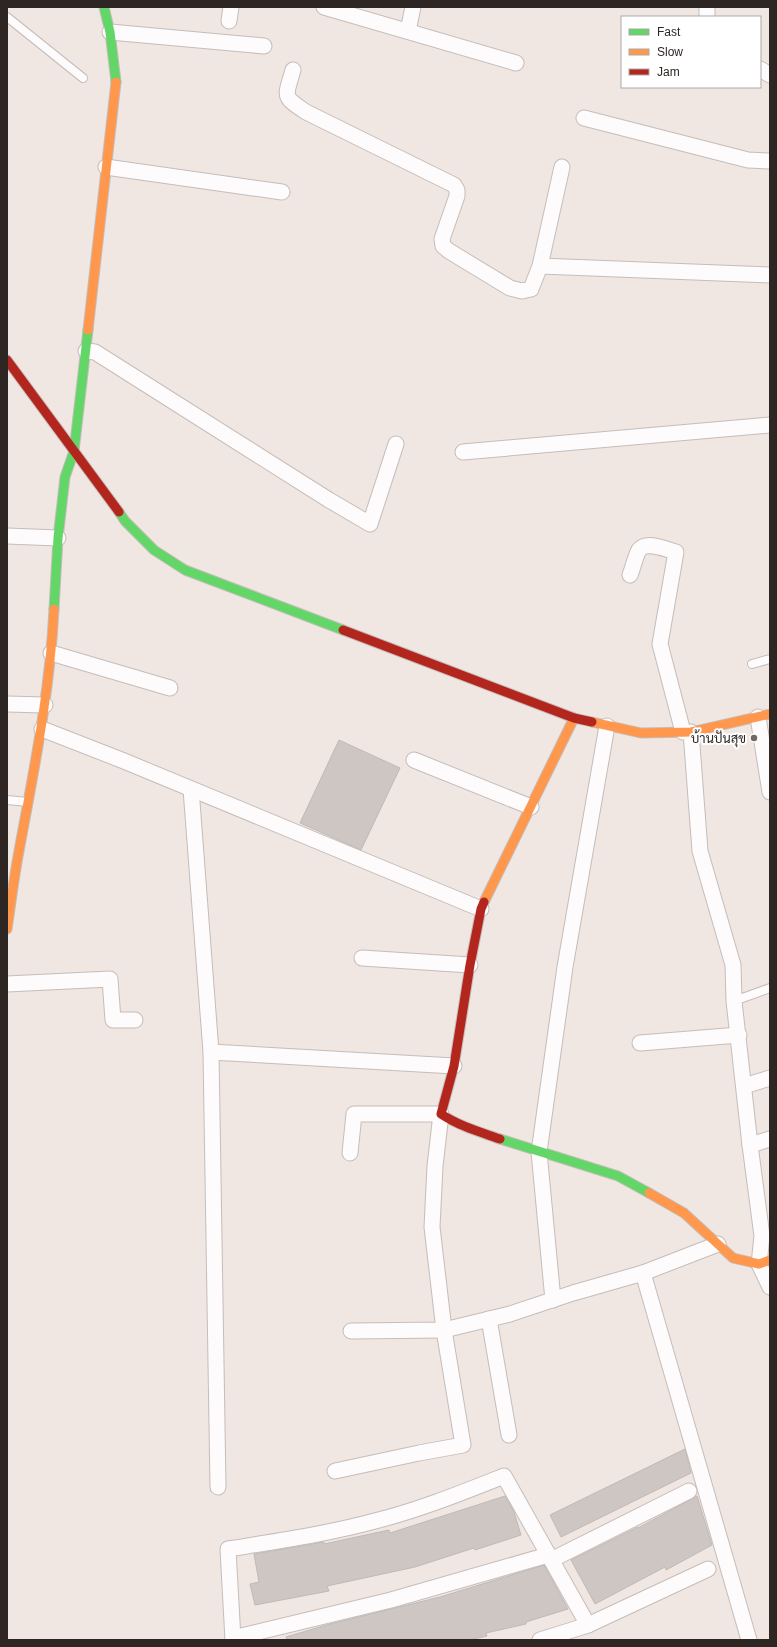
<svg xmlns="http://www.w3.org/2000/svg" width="777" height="1647" viewBox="0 0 777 1647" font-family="Helvetica,Sarabun,sans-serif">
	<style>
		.building { fill: #cec6c3; stroke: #c1b9b6 }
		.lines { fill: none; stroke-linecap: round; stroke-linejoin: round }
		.lane-casing { stroke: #c5bdba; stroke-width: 10 }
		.street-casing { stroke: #c5bdba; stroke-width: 17 }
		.fast-casing { stroke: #c5bdba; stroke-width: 11 }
		.slow-casing { stroke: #c5bdba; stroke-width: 11 }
		.jam-casing { stroke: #c5bdba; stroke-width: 11 }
		.lane { stroke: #fdfbfb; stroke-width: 8 }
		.street { stroke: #fdfbfb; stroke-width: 15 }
		.fast { stroke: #63d668; stroke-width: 9 }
		.slow { stroke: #ff974d; stroke-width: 9 }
		.jam { stroke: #b3261e; stroke-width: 9 }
		.poi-dot { fill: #716966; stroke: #fff; stroke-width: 1.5 }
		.labels { text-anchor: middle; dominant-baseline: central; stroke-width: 4; stroke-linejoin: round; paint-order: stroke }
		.poi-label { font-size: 13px; fill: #2d2623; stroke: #fff; text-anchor: end }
	</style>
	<rect width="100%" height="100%" fill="#f0e6e2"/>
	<g class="building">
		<path d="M339 740 400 768 361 850 300 823Z"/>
		<path d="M685 1449 691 1473 561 1537 550 1515Z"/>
		<path d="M505 1496 514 1512 521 1535 475 1550 474 1548 415 1567 327 1586 329 1591 255 1605 250 1584 259 1582 254 1554 324 1542V1544L389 1530 390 1533Z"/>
		<path d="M697 1496 712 1545 666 1570 665 1567 595 1604 571 1560 638 1527V1528Z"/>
		<path d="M544 1565 568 1609 526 1622V1624L486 1633 487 1636 469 1640H287L286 1637 330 1624 440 1597Z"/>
	</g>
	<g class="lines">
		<defs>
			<g id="lane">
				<path d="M7 17 83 78"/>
				<path d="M752 664 770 659"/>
				<path d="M7 800 28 802"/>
				<path d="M734 1001 770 988"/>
			</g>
			<g id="street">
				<path d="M324 7 516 63"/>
				<path d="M707 7V17"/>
				<path d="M229 21 231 7"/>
				<path d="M408 31 413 7"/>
				<path d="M110 32 264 46"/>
				<path d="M760 69 770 75"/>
				<path d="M293 70C285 98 282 96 306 112L454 185 457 190V196L442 239 443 246 449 251 510 288 522 291 531 289 540 266 562 167"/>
				<path d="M584 118 748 160 770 161"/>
				<path d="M106 167 282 192"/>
				<path d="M540 266 770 275"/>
				<path d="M86 351 95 352 329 500 370 524 396 444"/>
				<path d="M463 452 770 425"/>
				<path d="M7 536 58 538"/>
				<path d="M630 575C633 568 635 557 639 550 647 540 667 550 676 552L660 644 683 732"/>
				<path d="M51 653 170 688"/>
				<path d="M7 704 45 705"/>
				<path d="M758 717 770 792"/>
				<path d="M42 729 124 761 481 909"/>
				<path d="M691 732 700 851 733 965 734 1001 750 1145 762 1236 759 1264 770 1287"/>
				<path d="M414 760 531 807"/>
				<path d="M191 789 211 1052 218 1487"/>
				<path d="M362 958 470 965"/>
				<path d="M7 984 110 979 113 1020H135"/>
				<path d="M640 1043 739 1035"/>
				<path d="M211 1052 454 1066"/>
				<path d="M744 1086 770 1078"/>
				<path d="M750 1145 770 1139"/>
				<path d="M643 1273 749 1640"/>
				<path d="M553 1300 539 1152 565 967 607 726"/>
				<path d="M489 1319 509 1435"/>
				<path d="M351 1331 444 1330 510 1314 573 1293 643 1273 718 1244"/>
				<path d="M335 1471 419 1453 463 1445 444 1330 432 1227 435 1166 441 1114H354L350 1153"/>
				<path d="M551 1560 689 1491"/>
				<path d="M588 1625 708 1569"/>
				<path d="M233 1638 391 1600 548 1555"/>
				<path d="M233 1640 228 1549C277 1541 327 1534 375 1521 419 1510 461 1493 504 1476L588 1625 540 1640"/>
			</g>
			<g id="fast">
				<path d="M104 7 110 32 116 82"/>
				<path d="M119 512 125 521 154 550 185 570 343 630"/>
				<path d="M54 609 58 538 65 477 74 451 88 330"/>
				<path d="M500 1139 618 1176 649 1193"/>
			</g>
			<g id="slow">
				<path d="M88 330 116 82"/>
				<path d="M592 722 641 733 691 732 770 714"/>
				<path d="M484 902 574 718"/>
				<path d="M7 929C11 903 14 877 19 851 34 770 50 691 54 609"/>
				<path d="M649 1193 684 1213 733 1258 759 1264 770 1260"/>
			</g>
			<g id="jam">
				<path d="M7 360 119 512"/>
				<path d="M343 630 574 718 592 722"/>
				<path d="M484 902 481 909 470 965 454 1066 441 1114C459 1126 480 1132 500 1139"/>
			</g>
		</defs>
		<use href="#lane" class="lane-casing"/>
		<use href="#street" class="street-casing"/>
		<use href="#fast" class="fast-casing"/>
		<use href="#slow" class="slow-casing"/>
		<use href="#jam" class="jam-casing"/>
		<use href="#lane" class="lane"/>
		<use href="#street" class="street"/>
		<use href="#fast" class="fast"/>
		<use href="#slow" class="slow"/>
		<use href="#jam" class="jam"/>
	</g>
	<circle class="poi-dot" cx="754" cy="738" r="4"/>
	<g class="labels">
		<g class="poi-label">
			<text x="746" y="738">บ้านปันสุข</text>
		</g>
	</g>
	<rect width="777" height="1647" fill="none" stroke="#2d2623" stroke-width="16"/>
	<rect x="621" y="16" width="140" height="72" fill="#ffffff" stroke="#aba8a7"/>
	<rect x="629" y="29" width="20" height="6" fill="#63d668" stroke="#aba8a7"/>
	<text x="657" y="36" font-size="12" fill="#2d2623">Fast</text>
	<rect x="629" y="49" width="20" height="6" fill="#ff974d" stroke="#aba8a7"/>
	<text x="657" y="56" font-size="12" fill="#2d2623">Slow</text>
	<rect x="629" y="69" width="20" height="6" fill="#b3261e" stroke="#aba8a7"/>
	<text x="657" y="76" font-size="12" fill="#2d2623">Jam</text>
</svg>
